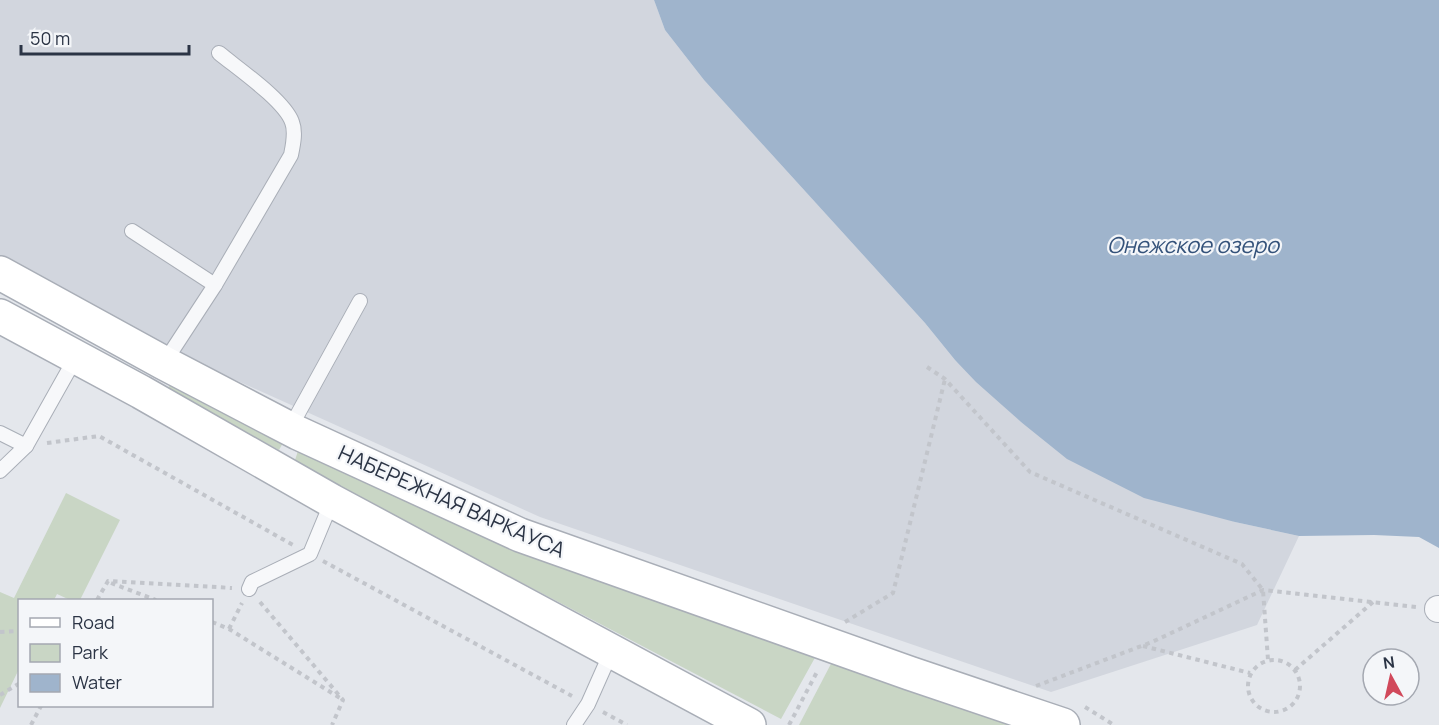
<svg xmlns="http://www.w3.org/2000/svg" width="1439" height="725" viewBox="0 0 1439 725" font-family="Manrope,sans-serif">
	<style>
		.built { fill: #d2d6de }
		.green { fill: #c9d6c5 }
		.water { fill: #9fb4cc }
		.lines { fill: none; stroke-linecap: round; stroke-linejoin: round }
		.lane-casing { stroke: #a9aeb7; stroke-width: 16 }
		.street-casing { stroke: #a9aeb7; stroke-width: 28 }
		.secondary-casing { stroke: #a9aeb7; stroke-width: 36 }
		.path { stroke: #c2c5cb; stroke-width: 4; stroke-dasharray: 4.5 4.5; stroke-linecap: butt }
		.lane { stroke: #f7f8fa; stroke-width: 14 }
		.street { stroke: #f7f8fa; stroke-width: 26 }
		.secondary { stroke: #fff; stroke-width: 33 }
		.labels { text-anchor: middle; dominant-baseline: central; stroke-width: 4.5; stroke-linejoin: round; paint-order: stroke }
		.street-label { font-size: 21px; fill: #2b3445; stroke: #f4f6f9 }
		.water-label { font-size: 22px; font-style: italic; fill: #34527a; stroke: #f4f6f9 }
	</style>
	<rect width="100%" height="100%" fill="#e4e7ec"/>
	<path class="built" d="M0 0H654L665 30 704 80 925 323 955 360 1021 422 1235 522 1299 536 1257 625 1051 692 540 517 149 341 0 257Z"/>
	<g class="green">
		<path d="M173 383 284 441 279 450 165 390Z"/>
		<path d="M298 451 352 475 817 654 781 719 294 463Z"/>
		<path d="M66 493 120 520 80 600H70L57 594 54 600H20L19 669 0 708V592L14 598Z"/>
		<path d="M833 660 1017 725H799Z"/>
	</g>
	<path class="water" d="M654 0H1439V548L1419 537 1374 535 1299 536 1235 522 1144 498 1067 459 1021 422 976 382 955 360 925 323 704 80 665 30Z"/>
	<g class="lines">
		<defs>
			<g id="lane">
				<path d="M132 231 215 285 164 363"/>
				<path d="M215 285 291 155C293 145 296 132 292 122 284 100 237 68 219 53"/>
				<path d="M290 428 360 301"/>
				<path d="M0 433 26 446"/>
				<path d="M0 471 26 446 76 357"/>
				<path d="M249 589 252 582 310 554 332 501"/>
				<path d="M574 725 588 704 612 650"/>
			</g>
			<path id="street" d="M1438 609H1439"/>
			<g id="secondary">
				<path d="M0 273 164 363 298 433 520 535 909 673 1063 725"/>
				<path d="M0 316 141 392 332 501 749 725"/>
			</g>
		</defs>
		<use href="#lane" class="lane-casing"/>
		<use href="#street" class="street-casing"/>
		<use href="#secondary" class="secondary-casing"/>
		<g class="path">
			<path d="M927 367 945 379 1030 472 1242 564 1263 590 1268 660"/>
			<path d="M47 443 99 436 293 545"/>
			<path d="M323 561 572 696"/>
			<path d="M111 583 156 600"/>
			<path d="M97 600 108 581 232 588"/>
			<path d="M260 602 343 700 332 725"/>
			<path d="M212 622 229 629 340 698"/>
			<path d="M845 622 893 593 945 379"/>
			<path d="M229 629 242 603"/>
			<path d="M0 632 20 631"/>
			<path d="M1143 646 1250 673"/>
			<circle cx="1274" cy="686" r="26"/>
			<path d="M1295 670 1373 602"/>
			<path d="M1036 686 1152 642 1263 590 1416 607"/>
			<path d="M0 695 20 683"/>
			<path d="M1085 707 1114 725"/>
			<path d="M603 712 627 725"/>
			<path d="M31 725 41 706"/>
			<path d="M789 725 818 670"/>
		</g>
		<use href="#lane" class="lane"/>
		<use href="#street" class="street"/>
		<use href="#secondary" class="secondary"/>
	</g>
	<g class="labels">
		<g class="street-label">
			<text transform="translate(452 501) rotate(24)">НАБЕРЕЖНАЯ ВАРКАУСА</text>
		</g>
		<g class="water-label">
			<text x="1193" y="245">Онежское озеро</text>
		</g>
	</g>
	<rect x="18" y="599" width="195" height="108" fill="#f4f6f9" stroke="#a4a8b1" stroke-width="1.5"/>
	<rect x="30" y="618" width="30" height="9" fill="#ffffff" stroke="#a4a8b1" stroke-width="1.5"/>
	<text x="72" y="629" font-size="18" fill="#2b3445">Road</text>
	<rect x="30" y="644" width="30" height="18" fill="#c9d6c5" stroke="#a4a8b1" stroke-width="1.5"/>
	<text x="72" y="659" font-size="18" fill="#2b3445">Park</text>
	<rect x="30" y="674" width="30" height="18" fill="#9fb4cc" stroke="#a4a8b1" stroke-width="1.5"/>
	<text x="72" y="689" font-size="18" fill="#2b3445">Water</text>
	<g transform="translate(1391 677) rotate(352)"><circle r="28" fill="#f4f6f9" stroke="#a4a8b1" stroke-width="1.5"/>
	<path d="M0-4.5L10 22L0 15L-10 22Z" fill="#d1495b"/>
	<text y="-9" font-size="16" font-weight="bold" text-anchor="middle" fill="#2b3445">N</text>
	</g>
	<path d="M21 45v9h168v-9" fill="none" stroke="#2b3445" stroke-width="3"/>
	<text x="30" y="45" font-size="18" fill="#2b3445" stroke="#f4f6f9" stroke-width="4.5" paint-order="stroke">50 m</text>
</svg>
